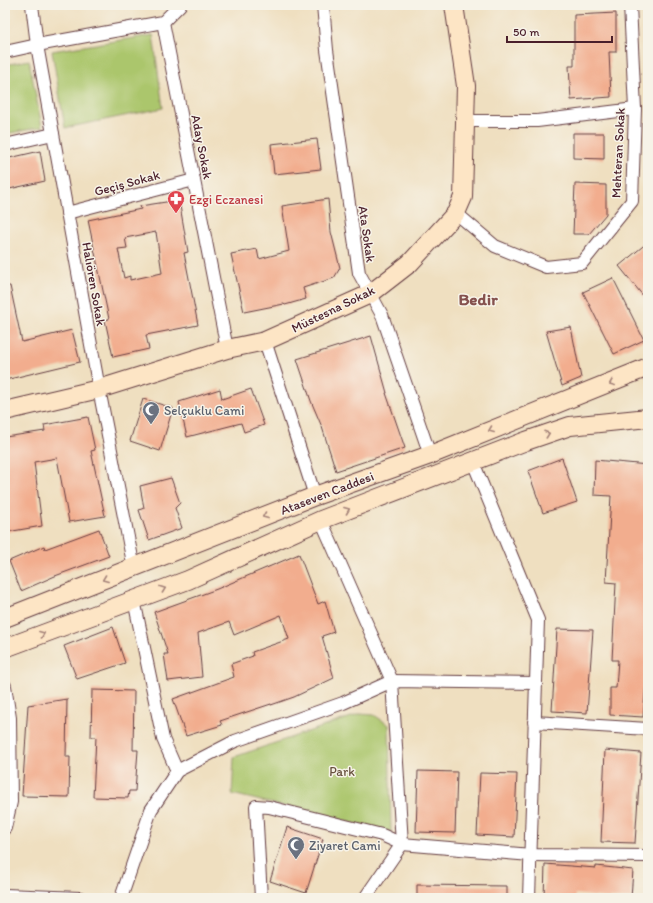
<svg xmlns="http://www.w3.org/2000/svg" width="653" height="903" viewBox="0 0 653 903" font-family="Itim,sans-serif">
	<style>
		.green { fill: #abc66c; stroke: #7a724c }
		.building { fill: #f2ad8e; fill-rule: evenodd }
		.lines { fill: none; stroke-linecap: round; stroke-linejoin: round }
		.street-casing { stroke: #633c41; stroke-width: 14 }
		.secondary-casing { stroke: #633c41; stroke-width: 20 }
		.street { stroke: #fff; stroke-width: 12 }
		.secondary { stroke: #fde5c5; stroke-width: 18 }
		.oneway { stroke: #a48278 }
		.labels { text-anchor: middle; dominant-baseline: central; stroke-width: 3; stroke-linejoin: round; paint-order: stroke }
		.street-label { font-size: 13px; fill: #4a1f2b; stroke: #f7f3e8 }
		.health-label { font-size: 13px; fill: #be3a42; stroke: #f7f3e8; text-anchor: start }
		.worship-label { font-size: 13px; fill: #5b616d; stroke: #f7f3e8; text-anchor: start }
		.park-label { font-size: 13px; fill: #67513e; stroke: #f7f3e8 }
		.district-label { font-size: 17px; font-weight: bold; fill: #85514e; stroke: #f7f3e8 }
	</style>
	<rect width="100%" height="100%" fill="#f7f3e8"/>
	<filter id="ink" filterUnits="userSpaceOnUse"><feTurbulence type="fractalNoise" baseFrequency=".025" numOctaves="2"/><feDisplacementMap in="SourceGraphic" scale="8" xChannelSelector="R" yChannelSelector="G"/><feConvolveMatrix kernelMatrix="1 2 1 2 8 2 1 2 1" color-interpolation-filters="sRGB"/></filter>
	<filter id="wash" filterUnits="userSpaceOnUse"><feTurbulence type="fractalNoise" baseFrequency=".012" numOctaves="4" result="noise"/><feDisplacementMap in="SourceGraphic" scale="16" xChannelSelector="R" yChannelSelector="G"/><feGaussianBlur stdDeviation="0.9" result="paint"/><feColorMatrix in="noise" values="0 0 0 0 0 0 0 0 0 0 0 0 0 0 0 0 0 1.4 0 .05"/><feComposite in="paint" operator="in"/></filter>
	<g filter="url(#wash)">
		<rect width="100%" height="100%" fill="#efdfc0"/>
		<g class="green">
			<path d="M153 35 163 108 65 128 52 51Z"/>
			<path d="M29 60 42 127 5 134V65Z"/>
			<path d="M360 714 374 715 389 725 391 832 232 794 234 757Z"/>
		</g>
		<g id="blocks">
			<g class="building">
				<path d="M616 13V52H609L611 97 571 100 569 66H574V15Z"/>
				<path d="M573 133H604V159L573 158Z"/>
				<path d="M317 139 321 169 274 174 271 144Z"/>
				<path d="M40 151 45 181 5 190V159Z"/>
				<path d="M575 184 606 185V214L589 234H573Z"/>
				<path d="M328 199 331 232 340 268 334 278 303 288 306 299 285 305 284 304 244 312 231 254 257 249 259 259 289 251 282 206Z"/>
				<path d="M179 200 188 252 184 253 198 325 146 335 149 349 113 357 105 320 109 319 88 220 141 209 140 206ZM156 232 162 273 130 280V276L124 278 118 249 127 248 125 238Z"/>
				<path d="M648 242V302L619 266Z"/>
				<path d="M613 278 644 340 614 354 583 292Z"/>
				<path d="M5 286H10L22 342 72 330 80 362 5 380Z"/>
				<path d="M571 327 581 378 562 386 546 331Z"/>
				<path d="M371 336 387 393H386L405 448 336 471 322 427 311 401 297 359Z"/>
				<path d="M220 389 222 399 251 389 264 425 244 432 241 423 187 437 179 402Z"/>
				<path d="M143 399 173 408 160 451 130 441Z"/>
				<path d="M88 417 95 450 91 451 105 516 69 522 57 458 34 462 42 526 7 532 5 515V437L45 431 44 425Z"/>
				<path d="M562 458 577 502 543 513 528 471Z"/>
				<path d="M595 460 648 465 647 509H648V658L643 717 610 715V688H616L618 660H612L616 583 606 582 611 496 594 495Z"/>
				<path d="M171 478 180 503 175 508 182 528 149 540 139 510 144 508 140 486Z"/>
				<path d="M99 529 109 556 55 576 21 591 9 561 44 546 45 549Z"/>
				<path d="M299 554 318 604 325 601 334 632 322 636 334 678 294 697 271 705V704L220 721 222 725 186 736 173 699 234 677 231 664 253 656 252 652 289 639 281 615 234 635 229 622 198 633 202 677 168 681 164 654H168L154 612 217 589Z"/>
				<path d="M113 627 125 663 77 679 64 646Z"/>
				<path d="M557 629 593 630 587 713 552 711Z"/>
				<path d="M92 690 134 691 133 750H138L135 791H129L128 798 93 797 96 737H91Z"/>
				<path d="M67 699 66 757H70L69 797 22 796 28 705Z"/>
				<path d="M605 750 641 753 635 843 601 842Z"/>
				<path d="M418 771 457 772 455 833 416 832Z"/>
				<path d="M480 773 517 774 514 837 477 835Z"/>
				<path d="M287 827 323 839 306 893 270 881Z"/>
				<path d="M545 864 596 868V866L633 870 631 898H607L575 894V898H544Z"/>
				<path d="M417 885 507 886V898H417Z"/>
			</g>
		</g>
	</g>
	<g filter="url(#ink)">
		<use href="#blocks" fill-opacity="0" stroke="#633c41" stroke-width="1"/>
		<g class="lines">
			<defs>
				<g id="street">
					<path d="M32 5 37 45 99 389 134 568"/>
					<path d="M323 5 327 50 359 273 382 315 430 455"/>
					<path d="M163 22 227 349"/>
					<path d="M5 52 37 45 163 22 180 5"/>
					<path d="M466 121H537L635 109"/>
					<path d="M5 145 53 134"/>
					<path d="M67 213 194 180"/>
					<path d="M456 213 495 246 546 267 582 263 632 201 635 109 630 5"/>
					<path d="M265 341 315 496"/>
					<path d="M473 462 538 620 529 898"/>
					<path d="M321 520 392 681 402 844 365 898"/>
					<path d="M134 600 163 739 177 771"/>
					<path d="M5 686 10 718 11 802 5 828"/>
					<path d="M534 722 648 729"/>
					<path d="M5 895 80 898"/>
					<path d="M121 898 151 810 177 771 235 741 343 703 392 681 535 683"/>
					<path d="M261 898 256 806 269 807 382 835 402 844 531 855 648 856"/>
				</g>
				<g id="secondary">
					<path d="M5 411 99 389 227 349 265 341 370 294 410 263 456 213 463 197 466 86 454 5"/>
					<path d="M5 618 315 496 430 455 648 367"/>
					<path d="M5 648 188 580 321 520 526 441 570 426 648 418"/>
				</g>
			</defs>
			<use href="#street" class="street-casing"/>
			<use href="#secondary" class="secondary-casing"/>
			<use href="#street" class="street"/>
			<use href="#secondary" class="secondary"/>
		</g>
		<defs><path id="oneway-chevron" d="M-2-3.5L2.5 0L-2 3.5" fill="none" stroke-width="1.6" stroke-linecap="round" stroke-linejoin="round"/></defs>
		<g class="oneway">
			<use href="#oneway-chevron" transform="translate(612 383) rotate(158)"/>
			<use href="#oneway-chevron" transform="translate(491 430) rotate(158)"/>
			<use href="#oneway-chevron" transform="translate(547 434) rotate(-19)"/>
			<use href="#oneway-chevron" transform="translate(347 510) rotate(-21)"/>
			<use href="#oneway-chevron" transform="translate(265 516) rotate(158)"/>
			<use href="#oneway-chevron" transform="translate(105 579) rotate(159)"/>
			<use href="#oneway-chevron" transform="translate(163 589) rotate(-20)"/>
			<use href="#oneway-chevron" transform="translate(42 634) rotate(-21)"/>
		</g>
	</g>
	<defs>
		<symbol id="pharmacy-pin" viewBox="-11 -11 22 30"><path d="M0 17L-7.5 6A9.5 9.5 0 1 1 7.5 6Z" fill="#e0444e" stroke="#f7f3e8"/><path d="M-2-6h4v4h4v4h-4v4h-4v-4h-4v-4h4Z" fill="#fff"/></symbol>
		<symbol id="mosque-pin" viewBox="-11 -11 22 30"><path d="M0 17L-7.5 6A9.5 9.5 0 1 1 7.5 6Z" fill="#6b7280" stroke="#f7f3e8"/><path d="M3.5-4.9A6 6 0 1 0 3.5 4.9A5 5 0 1 1 3.5-4.9Z" fill="#fff"/></symbol>
	</defs>
	<g fill-rule="evenodd">
		<use href="#pharmacy-pin" x="166" y="189" width="20" height="27"/>
		<use href="#mosque-pin" x="141" y="400" width="20" height="27"/>
		<use href="#mosque-pin" x="286" y="835" width="20" height="27"/>
	</g>
	<g class="labels">
		<g class="street-label">
			<text transform="translate(202 147) rotate(79)">Aday Sokak</text>
			<text transform="translate(618 153) rotate(-87)">Mehteran Sokak</text>
			<text transform="translate(127 183) rotate(-15)">Geçiş Sokak</text>
			<text transform="translate(367 234) rotate(82)">Ata Sokak</text>
			<text transform="translate(94 284) rotate(80)">Halıören Sokak</text>
			<text transform="translate(333 309) rotate(-26)">Müstesna Sokak</text>
			<text transform="translate(327 493) rotate(-21)">Ataseven Caddesi</text>
		</g>
		<g class="health-label">
			<text x="189" y="199">Ezgi Eczanesi</text>
		</g>
		<g class="worship-label">
			<text x="164" y="410">Selçuklu Cami</text>
			<text x="309" y="845">Ziyaret Cami</text>
		</g>
		<g class="park-label">
			<text x="342" y="771">Park</text>
		</g>
		<g class="district-label">
			<text x="478" y="299">Bedir</text>
		</g>
	</g>
	<rect width="653" height="903" fill="none" stroke="#f7f3e8" stroke-width="20"/>
	<path d="M507 36v6h105v-6" fill="none" stroke="#4a1f2b" stroke-width="2"/>
	<text x="513" y="36" font-size="12" fill="#4a1f2b" stroke="#f7f3e8" stroke-width="3" paint-order="stroke">50 m</text>
</svg>
